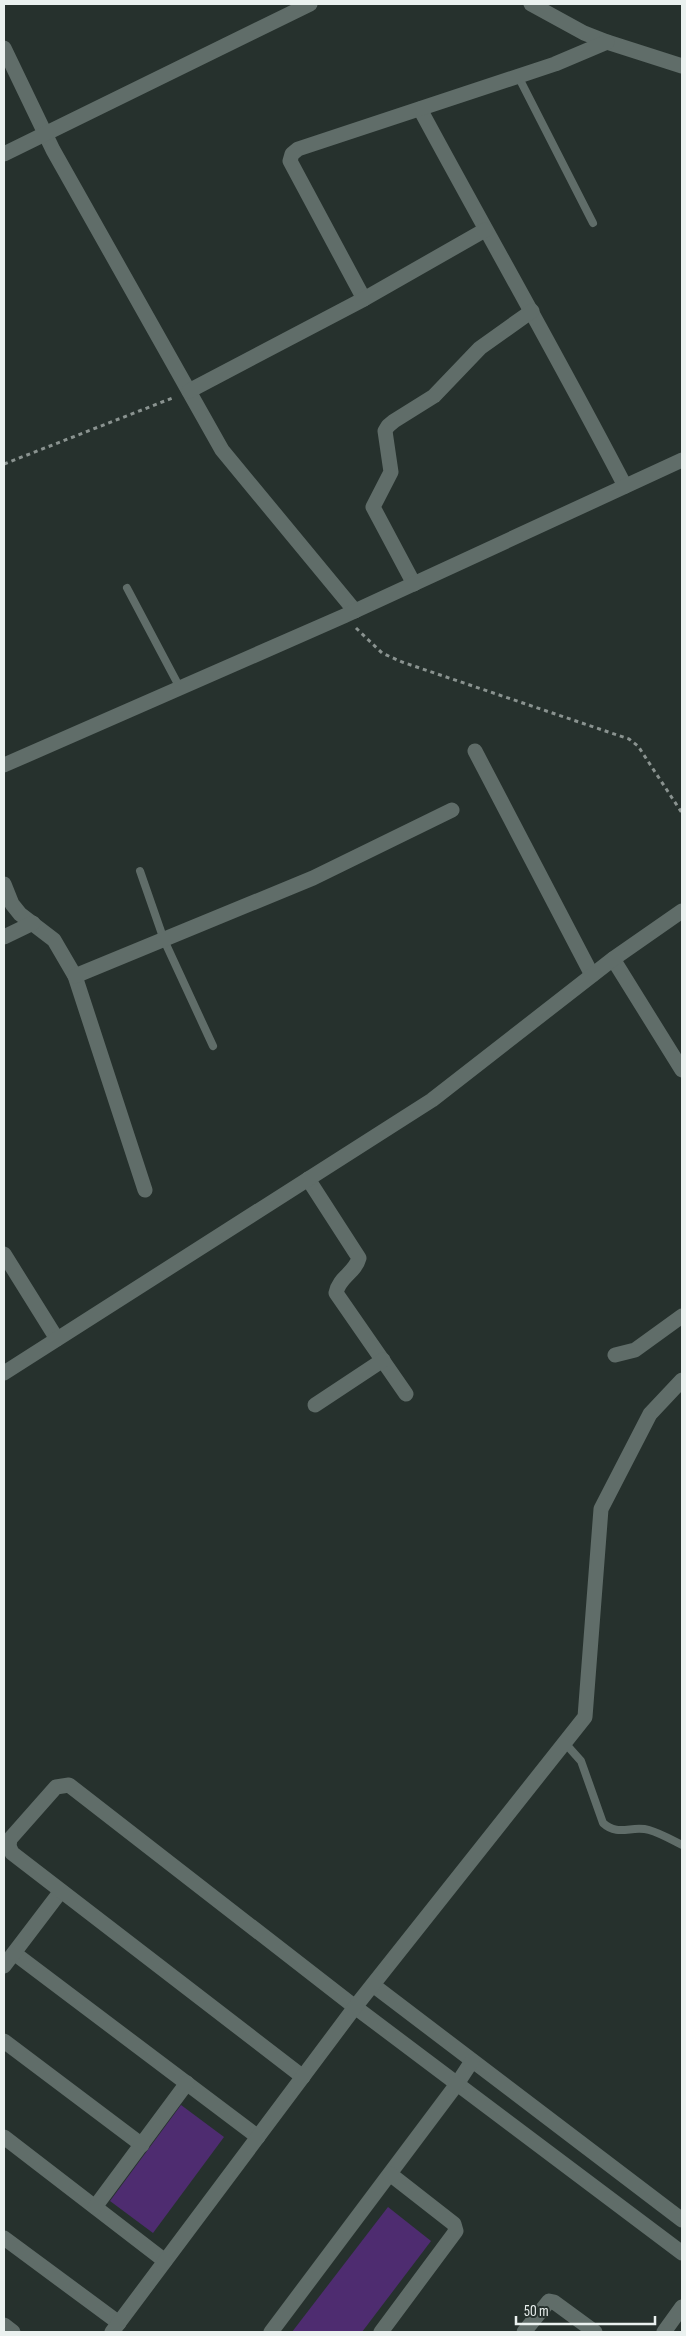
<svg xmlns="http://www.w3.org/2000/svg" width="686" height="2336" viewBox="0 0 686 2336" font-family="'Sofia Sans Condensed',sans-serif">
	<style>
		.green { fill: #4e2c70 }
		.lines { fill: none; stroke-linecap: round; stroke-linejoin: round }
		.path { stroke: #8a9390; stroke-width: 3; stroke-dasharray: 4 4; stroke-linecap: butt }
		.lane { stroke: #606d69; stroke-width: 8 }
		.street { stroke: #606d69; stroke-width: 15 }
		.secondary { stroke: #606d69; stroke-width: 15 }
	</style>
	<rect width="100%" height="100%" fill="#26312d"/>
	<g class="green">
		<path d="M181 2105 224 2137 153 2233 110 2201Z"/>
		<path d="M388 2207 431 2241 362 2332H292Z"/>
	</g>
	<g class="lines">
		<g class="path">
			<path d="M4 464 175 397"/>
			<path d="M356 628 382 653 402 662 629 739 638 746 682 813"/>
		</g>
		<g class="lane">
			<path d="M518 76 593 223"/>
			<path d="M127 588 180 688"/>
			<path d="M140 871 164 940 213 1046"/>
			<path d="M564 1742 581 1761 603 1823C618 1837 632 1825 649 1830 660 1833 672 1840 682 1845"/>
		</g>
		<g class="street">
			<path d="M531 4 584 33 607 42 682 66"/>
			<path d="M4 48 53 150 222 450 355 611"/>
			<path d="M420 109C488 235 559 359 625 486"/>
			<path d="M4 154 310 4"/>
			<path d="M364 299 290 161 292 154 298 149 555 64 607 42"/>
			<path d="M189 391 364 299 485 230"/>
			<path d="M414 584 373 507 391 472 385 431 388 426 394 421 434 396 480 348 532 311"/>
			<path d="M475 751 592 975"/>
			<path d="M4 884 12 904 20 914 54 940 75 976 145 1190"/>
			<path d="M4 937 33 923"/>
			<path d="M613 959 682 1070"/>
			<path d="M75 976 313 878 452 810"/>
			<path d="M308 1179 359 1258C355 1273 339 1277 336 1293L406 1394"/>
			<path d="M4 1254 57 1339"/>
			<path d="M615 1355 635 1350 682 1316"/>
			<path d="M315 1405 383 1360"/>
			<path d="M14 1953 258 2137"/>
			<path d="M4 1966 61 1891"/>
			<path d="M373 1985 682 2220"/>
			<path d="M4 2041 142 2145"/>
			<path d="M303 2077 12 1853 9 1846 10 1839 56 1787 69 1785 355 2007 682 2253"/>
			<path d="M4 2137 165 2261"/>
			<path d="M95 2207 187 2083"/>
			<path d="M4 2238 119 2323"/>
			<path d="M4 2325 13 2332"/>
			<path d="M112 2332 355 2007 585 1717 601 1509 650 1414 682 1380"/>
			<path d="M271 2332 457 2084 472 2061"/>
			<path d="M381 2332 456 2231 454 2224 390 2174"/>
			<path d="M524 2332 549 2301 554 2302 595 2332"/>
			<path d="M664 2332 682 2307"/>
		</g>
		<g class="secondary">
			<path d="M4 765 344 616 682 460"/>
			<path d="M4 1373 432 1100 613 959 682 911"/>
		</g>
	</g>
	<rect width="686" height="2336" fill="none" stroke="#eaf1ef" stroke-width="10"/>
	<path d="M516 2316v8h139v-8" fill="none" stroke="#eaf1ef" stroke-width="2.5"/>
	<text x="524" y="2316" font-size="15" fill="#eaf1ef" stroke="#26312d" stroke-width="4" paint-order="stroke">50 m</text>
</svg>
